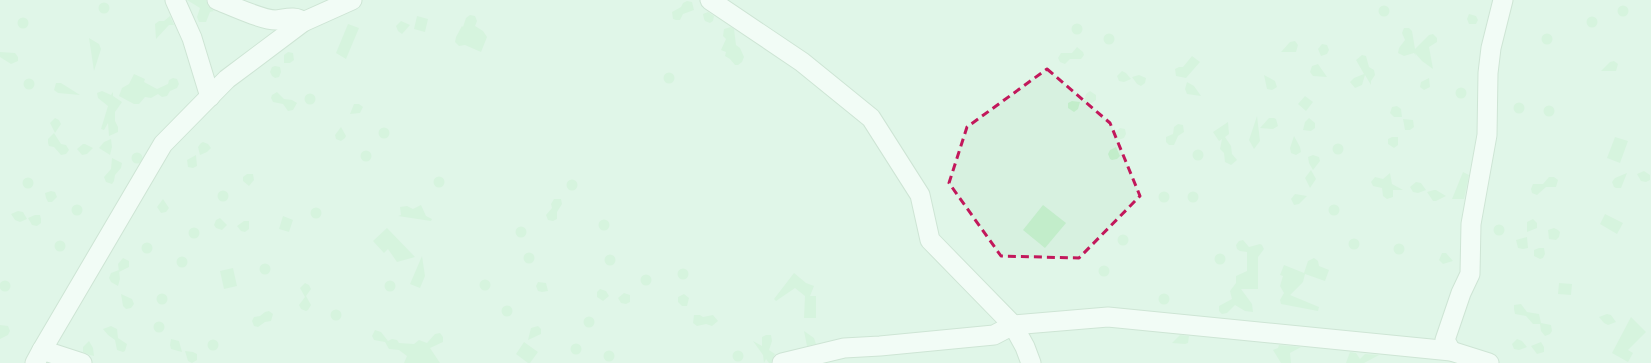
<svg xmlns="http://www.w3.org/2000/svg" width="1651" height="363" viewBox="0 0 1651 363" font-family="Signika,sans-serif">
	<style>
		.residential { fill: #d7f1e0 }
		.building { fill: #c2edca }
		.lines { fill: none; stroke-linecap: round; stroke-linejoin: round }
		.minor-casing { stroke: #afccb5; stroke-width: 21 }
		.minor { stroke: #fff; stroke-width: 19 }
		.marked { fill: none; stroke: #c2185b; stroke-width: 3; stroke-dasharray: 8 5; stroke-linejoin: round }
	</style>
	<rect width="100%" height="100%" fill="#e8faef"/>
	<rect class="residential" x="0" y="0" width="1651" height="363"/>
	<g class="building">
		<path d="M187 0H206L208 6 214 11 210 12 206 22H199L197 17 200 8Z"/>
		<path d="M687 1 692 2 694 10 683 14 680 20H676L673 19 672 12 681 7 683 3Z"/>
		<circle cx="104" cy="8" r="5.5"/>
		<circle cx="1623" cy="11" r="5.5"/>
		<circle cx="1384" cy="11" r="5.5"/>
		<path d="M708 12 714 16 713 21 710 23 705 21 704 19 703 14Z"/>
		<path d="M1469 14 1476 16 1478 20 1476 24H1469L1467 19Z"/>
		<path d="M470 15 475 16 477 21 475 26 483 31 487 37 481 52 465 45 459 46 455 42 456 37 462 26 463 27 466 18Z"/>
		<path d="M170 16 174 25H169L156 39 155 24 159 21H164Z"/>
		<path d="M417 16 428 19 425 32 414 29Z"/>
		<circle cx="1592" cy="22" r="5.5"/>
		<circle cx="23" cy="23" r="5.5"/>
		<path d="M401 21 410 25 402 34 398 31 396 26Z"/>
		<circle cx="1077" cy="29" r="5.5"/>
		<path d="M348 24 359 28 346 59 336 53Z"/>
		<path d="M731 27 734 29 736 45 740 48 744 57 742 62 738 65H735L730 59 725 56 726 52 721 50 726 39 723 36 724 29Z"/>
		<path d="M1404 28H1409L1412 31 1415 49 1429 35 1433 34 1437 38V42L1429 47 1433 69 1422 61 1415 53 1416 56 1414 53 1404 56 1398 53 1399 48 1405 40 1402 33Z"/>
		<circle cx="1109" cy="39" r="5.5"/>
		<circle cx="1547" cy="39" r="5.5"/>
		<path d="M89 38 99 44 101 49 94 71Z"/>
		<path d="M1295 41 1298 45 1296 52H1281L1290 42Z"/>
		<path d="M1322 44 1327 45 1329 50 1327 54 1321 56 1318 49Z"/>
		<path d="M1077 47 1083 52 1084 55 1081 59H1070L1065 64 1060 62 1058 58 1061 53H1072Z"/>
		<path d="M0 52 15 53 18 57V61L11 64 0 57Z"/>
		<path d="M288 52 293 53 294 60 290 63H284V55Z"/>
		<path d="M1362 55 1366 56 1369 67 1374 70 1375 75 1371 81V85L1365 75 1362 85 1355 88 1350 82 1354 78 1364 74 1356 60Z"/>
		<path d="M1192 56 1200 62 1186 78 1176 76 1175 69 1179 67H1183Z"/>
		<path d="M1614 61 1618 64 1616 71H1601L1610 62Z"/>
		<path d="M1318 64 1327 77 1313 76 1310 72 1312 66Z"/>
		<path d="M275 66 280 67 281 72 279 77 275 78 272 76 270 72 272 67Z"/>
		<path d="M1122 71 1126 73 1131 79 1124 82 1119 81 1117 76Z"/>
		<circle cx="669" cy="78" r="5.5"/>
		<path d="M134 74 145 79 144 82 157 89 168 84 169 80 173 78 177 79 179 84 177 88 170 91 167 96 162 97 158 94 151 98 145 97 139 104H134L119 96 122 88 129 84Z"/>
		<path d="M1139 75 1146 78 1145 83 1141 86 1137 84 1132 77Z"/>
		<path d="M1264 75 1275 81 1277 87 1274 89 1272 90 1267 89Z"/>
		<path d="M1429 78 1430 87 1424 90 1420 87 1421 82Z"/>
		<circle cx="29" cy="84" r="5.5"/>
		<path d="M1187 82 1194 86 1201 96 1187 94 1185 89Z"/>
		<path d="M56 83H61L80 95 58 93 54 90Z"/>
		<circle cx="1461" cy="93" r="5.5"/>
		<path d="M102 91 111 95 113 92V96L122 102 115 112V121L118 127V132L109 136 108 123 104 130 101 129 108 106 98 98 97 93Z"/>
		<path d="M1090 91 1096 95V100L1092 103 1084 102 1086 94Z"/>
		<path d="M277 92 284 99 292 100 297 103 293 110 288 111 283 104 273 102 271 98 272 95Z"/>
		<circle cx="310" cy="99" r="5.5"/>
		<path d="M1305 96 1313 102 1306 111 1298 104Z"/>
		<path d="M1072 101 1080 102 1078 109 1074 112 1068 108V103Z"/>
		<circle cx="1519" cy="108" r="5.5"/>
		<path d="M354 104H359L363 107 360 113 350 114Z"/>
		<circle cx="1549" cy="111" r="5.5"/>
		<path d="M1397 106 1401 109 1402 117H1394L1390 113 1392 107Z"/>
		<path d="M1257 116 1260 141 1254 149 1249 140Z"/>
		<path d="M55 118 59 120 61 124 55 133 50 123Z"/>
		<path d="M1269 118H1274L1276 119 1278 126 1273 129 1260 128Z"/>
		<path d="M1309 118 1315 123V128L1311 131 1303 130 1305 122Z"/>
		<path d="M1403 119 1413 120 1414 127 1410 130H1405Z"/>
		<path d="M1228 122 1229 134 1225 137 1231 146 1232 154 1237 160 1231 165 1225 162 1224 153 1220 149 1222 139 1219 141 1213 132Z"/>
		<path d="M1178 124 1183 125 1184 132 1178 136 1174 145H1169L1166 142V137L1173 134 1174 127Z"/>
		<path d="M341 127 346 136 345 138 341 141 336 139 335 135Z"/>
		<circle cx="384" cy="133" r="5.5"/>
		<path d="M1120 128 1125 129 1126 134 1124 138 1118 140 1115 133Z"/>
		<path d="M54 133 61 144 66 145 69 150 66 154 61 155 54 147 49 146 48 143V139Z"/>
		<path d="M1294 136 1300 147 1301 152 1296 155 1291 153 1290 148Z"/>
		<path d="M1392 137H1398V145L1394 148 1388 144V139Z"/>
		<path d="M1615 137 1628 141 1620 163 1607 158Z"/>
		<path d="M111 139 112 147 110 155 99 148 104 142Z"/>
		<path d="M203 142 208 144 211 148 207 152 200 155 198 147 201 143Z"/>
		<circle cx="1338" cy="149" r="5.5"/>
		<path d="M83 144H85L93 148 87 154 82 155 77 149Z"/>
		<path d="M1116 147 1120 156 1117 159 1112 160 1110 159 1108 154 1110 150Z"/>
		<circle cx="1198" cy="155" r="5.5"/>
		<circle cx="366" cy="156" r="5.5"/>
		<circle cx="137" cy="158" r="5.5"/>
		<path d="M196 155 197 166 193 168 188 167 187 160Z"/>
		<path d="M1313 155 1319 157 1320 161 1313 170 1309 163 1308 157Z"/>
		<path d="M112 158 122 163 121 168 115 175 114 181 112 184 106 182 104 177 111 169Z"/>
		<path d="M1311 170 1316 179 1310 188 1305 178Z"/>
		<path d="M1644 171 1650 175V180L1646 182 1641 181 1637 174Z"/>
		<path d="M1463 172 1469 175 1464 199H1452Z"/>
		<path d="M1390 173 1392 184 1403 190H1393V197L1387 199 1383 196 1382 188 1373 186 1371 182 1375 177 1383 179Z"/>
		<path d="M1627 173 1621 188H1616L1614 187 1612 182 1615 178Z"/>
		<path d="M247 174H253L254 180 249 186 243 181V177Z"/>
		<circle cx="439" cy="182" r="5.5"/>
		<path d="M1549 177H1554L1558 180 1556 187H1546L1537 195 1532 193 1531 189 1533 184H1543Z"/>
		<circle cx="28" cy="183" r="5.5"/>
		<circle cx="572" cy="185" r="5.5"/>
		<path d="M1416 182 1421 183 1426 190 1418 193 1413 192 1410 187Z"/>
		<path d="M1434 190H1436L1446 196 1436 201H1433L1427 192Z"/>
		<circle cx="223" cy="196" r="5.5"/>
		<path d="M51 191 55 192 57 197 52 202H48L46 198 45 193Z"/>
		<circle cx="1164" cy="197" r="5.5"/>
		<circle cx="1193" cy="197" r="5.5"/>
		<path d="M1295 194 1307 196 1299 204 1294 205 1291 199Z"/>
		<path d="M163 199 169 208 166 212 161 213 157 207Z"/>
		<path d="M554 199H561L562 204 557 212V219L553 221 548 220 546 215 552 208 551 204Z"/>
		<circle cx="1334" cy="210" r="5.5"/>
		<circle cx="77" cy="210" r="5.5"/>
		<path d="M421 205 426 216 432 219 431 221 398 216 401 215 400 207 407 206 413 209Z"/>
		<path d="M1043 205 1066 223 1045 248 1023 230Z"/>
		<circle cx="316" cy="213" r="5.5"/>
		<path d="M18 211 23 212 27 219 20 222 15 220 11 214Z"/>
		<path d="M1605 214 1623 223 1617 234 1600 224Z"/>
		<path d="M35 215H40L41 219V223L37 226 32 225 28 218Z"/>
		<path d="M283 216 293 220 289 232 279 229Z"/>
		<path d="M220 218 227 225 222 230 216 228 214 225 216 220Z"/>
		<path d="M1533 219 1537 223V228L1527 232V222Z"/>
		<circle cx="604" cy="225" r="5.5"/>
		<path d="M244 221H249V229L245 232 241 231 237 226Z"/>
		<circle cx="1499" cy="230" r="5.5"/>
		<circle cx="521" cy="232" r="5.5"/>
		<circle cx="194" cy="233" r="5.5"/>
		<path d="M387 228 415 257 397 262 388 249 384 253 373 241Z"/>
		<path d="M1554 228 1558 230 1560 232 1559 237 1556 240 1549 239 1548 230Z"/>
		<circle cx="1123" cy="240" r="5.5"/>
		<path d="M1527 237 1528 248 1523 249 1518 248 1516 240Z"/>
		<circle cx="1354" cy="244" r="5.5"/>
		<path d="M1243 240 1249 247 1260 244 1262 245 1264 249 1258 257V289H1241L1252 304 1253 312 1245 311 1235 305 1227 313 1222 314 1219 311V306L1232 299 1230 291 1236 283V276L1247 271V252L1240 251 1237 249 1236 245 1239 241Z"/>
		<circle cx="60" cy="246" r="5.5"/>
		<circle cx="147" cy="248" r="5.5"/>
		<circle cx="1399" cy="249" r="5.5"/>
		<path d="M1539 248H1544L1545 254 1543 258 1540 259 1534 256V250Z"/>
		<circle cx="529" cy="258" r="5.5"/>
		<path d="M1442 253H1446L1453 261 1443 264 1439 260Z"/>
		<circle cx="1220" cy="259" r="5.5"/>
		<circle cx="610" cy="260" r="5.5"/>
		<path d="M422 256 425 276 420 288 410 284Z"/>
		<circle cx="182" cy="262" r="5.5"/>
		<path d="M123 258 129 261V267L119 272 118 264Z"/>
		<path d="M1314 258 1318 261 1319 266 1329 270 1325 281 1305 274 1303 282 1290 295 1319 307 1318 311 1281 304 1280 300 1284 293 1280 286 1283 276 1280 275 1284 265 1304 273 1308 261Z"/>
		<circle cx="265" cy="269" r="5.5"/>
		<circle cx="1104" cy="271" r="5.5"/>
		<path d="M233 268 237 286 224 289 220 271Z"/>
		<circle cx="683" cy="274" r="5.5"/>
		<path d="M119 270 120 279 118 286 111 282 109 278 111 273Z"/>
		<path d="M794 273 806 283 814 286 810 296H816V318H804L805 296 795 288 776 301 774 299Z"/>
		<circle cx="646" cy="280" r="5.5"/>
		<circle cx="485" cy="285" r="5.5"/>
		<circle cx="390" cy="286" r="5.5"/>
		<circle cx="5" cy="286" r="5.5"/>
		<path d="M538 282 546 283 548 291 542 292 538 291 536 286Z"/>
		<path d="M305 283 309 285 311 289 306 296 311 305 308 310 306 311 301 309 299 305 305 297 300 288Z"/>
		<path d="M1559 283 1572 284 1571 295 1558 294Z"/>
		<path d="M600 289 606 291 609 296 603 301 597 297V292Z"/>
		<path d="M624 293 630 295V302L626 304 621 303 618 298Z"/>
		<circle cx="162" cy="299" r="5.5"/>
		<circle cx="1164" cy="299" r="5.5"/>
		<path d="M121 294 132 299 134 304 131 308 126 309 123 306Z"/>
		<path d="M684 294 689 298 687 306H682L678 302V297Z"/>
		<path d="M1521 304 1527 312 1539 314 1541 323 1551 325 1552 331 1550 334 1545 336 1541 331 1540 324H1533L1526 316 1515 314 1514 309V305Z"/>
		<circle cx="507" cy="311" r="5.5"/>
		<circle cx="336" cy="315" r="5.5"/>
		<path d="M269 311 273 314 271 321 265 322 258 327 254 326 252 321 254 317 260 316 265 312Z"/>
		<path d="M1607 314 1611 315 1616 322 1608 325 1604 323 1599 317Z"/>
		<path d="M694 315H700L703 317 713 315 718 321 712 326 706 324 697 326 693 323Z"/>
		<circle cx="589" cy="322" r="5.5"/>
		<path d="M1631 317 1646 332 1628 350 1633 353 1628 362 1612 353Z"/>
		<circle cx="159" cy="327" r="5.5"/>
		<path d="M0 325 8 326 10 331 8 335 0 339Z"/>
		<path d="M111 326 117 329 118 338 127 344 125 351 123 352 117 350 115 340 108 335 103 329Z"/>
		<path d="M538 326 541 329V334L528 340 531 328Z"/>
		<path d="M375 330 381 332 388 341 392 339 397 340 399 343 414 344 419 340 427 343 435 334 440 333 443 337V342L430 348 440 363H404L407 356 399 350 389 349 385 342 374 340 372 336Z"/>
		<path d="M804 331 814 338 816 344 807 346Z"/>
		<path d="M766 335H771L772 341 769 350 775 354 772 360 771 363H769L766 359 764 363 763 355 753 341 762 346V337Z"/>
		<path d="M1180 335 1189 336 1188 343 1185 344 1172 343Z"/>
		<path d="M171 339 179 341 182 352 171 349 170 345Z"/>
		<path d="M1517 339 1522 341 1527 347 1519 350 1514 349 1512 344Z"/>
		<circle cx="213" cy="345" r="5.5"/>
		<path d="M89 341 93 348 94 356 90 355 83 352V347Z"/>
		<path d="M524 342 538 352 530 363H528L516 354Z"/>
		<path d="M1541 342 1544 347V352L1537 354 1531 346Z"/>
		<circle cx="576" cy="349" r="5.5"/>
		<path d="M1279 345 1301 347 1290 353 1291 363H1281L1273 350 1278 348Z"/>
		<circle cx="738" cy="356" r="5.5"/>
		<circle cx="609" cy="356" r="5.5"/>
		<path d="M185 351 193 352 197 354V360L192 363 188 361Z"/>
		<path d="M1350 352 1356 353 1360 359 1365 354 1379 355 1364 363H1346Z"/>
	</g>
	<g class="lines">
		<defs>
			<g id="minor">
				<path d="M175 0 192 38 210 97"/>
				<path d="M217 0C232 6 262 20 276 20 285 19 296 15 303 22"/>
				<path d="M710 0 802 62 871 118 920 195 930 240 1013 325 1108 317 1451 351 1489 363"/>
				<path d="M42 350 82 363"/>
				<path d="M1451 351 1445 340 1461 293 1470 274 1471 224 1487 135 1488 73 1491 48 1503 0"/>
				<path d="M35 363 42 350 163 144 227 79 303 22 352 0"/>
				<path d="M782 363 844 348 880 346 994 335 1013 325 1025 347 1031 363"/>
			</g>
		</defs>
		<use href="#minor" class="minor-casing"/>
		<use href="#minor" class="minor"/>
	</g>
	<path d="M0 0H1651V363H0ZM1047 69 1110 123 1140 196 1079 258 1001 256 949 183 967 127Z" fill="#e8faef" fill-opacity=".55" fill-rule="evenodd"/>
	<path class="marked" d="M1047 69 1110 123 1140 196 1079 258 1001 256 949 183 967 127Z"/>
</svg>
